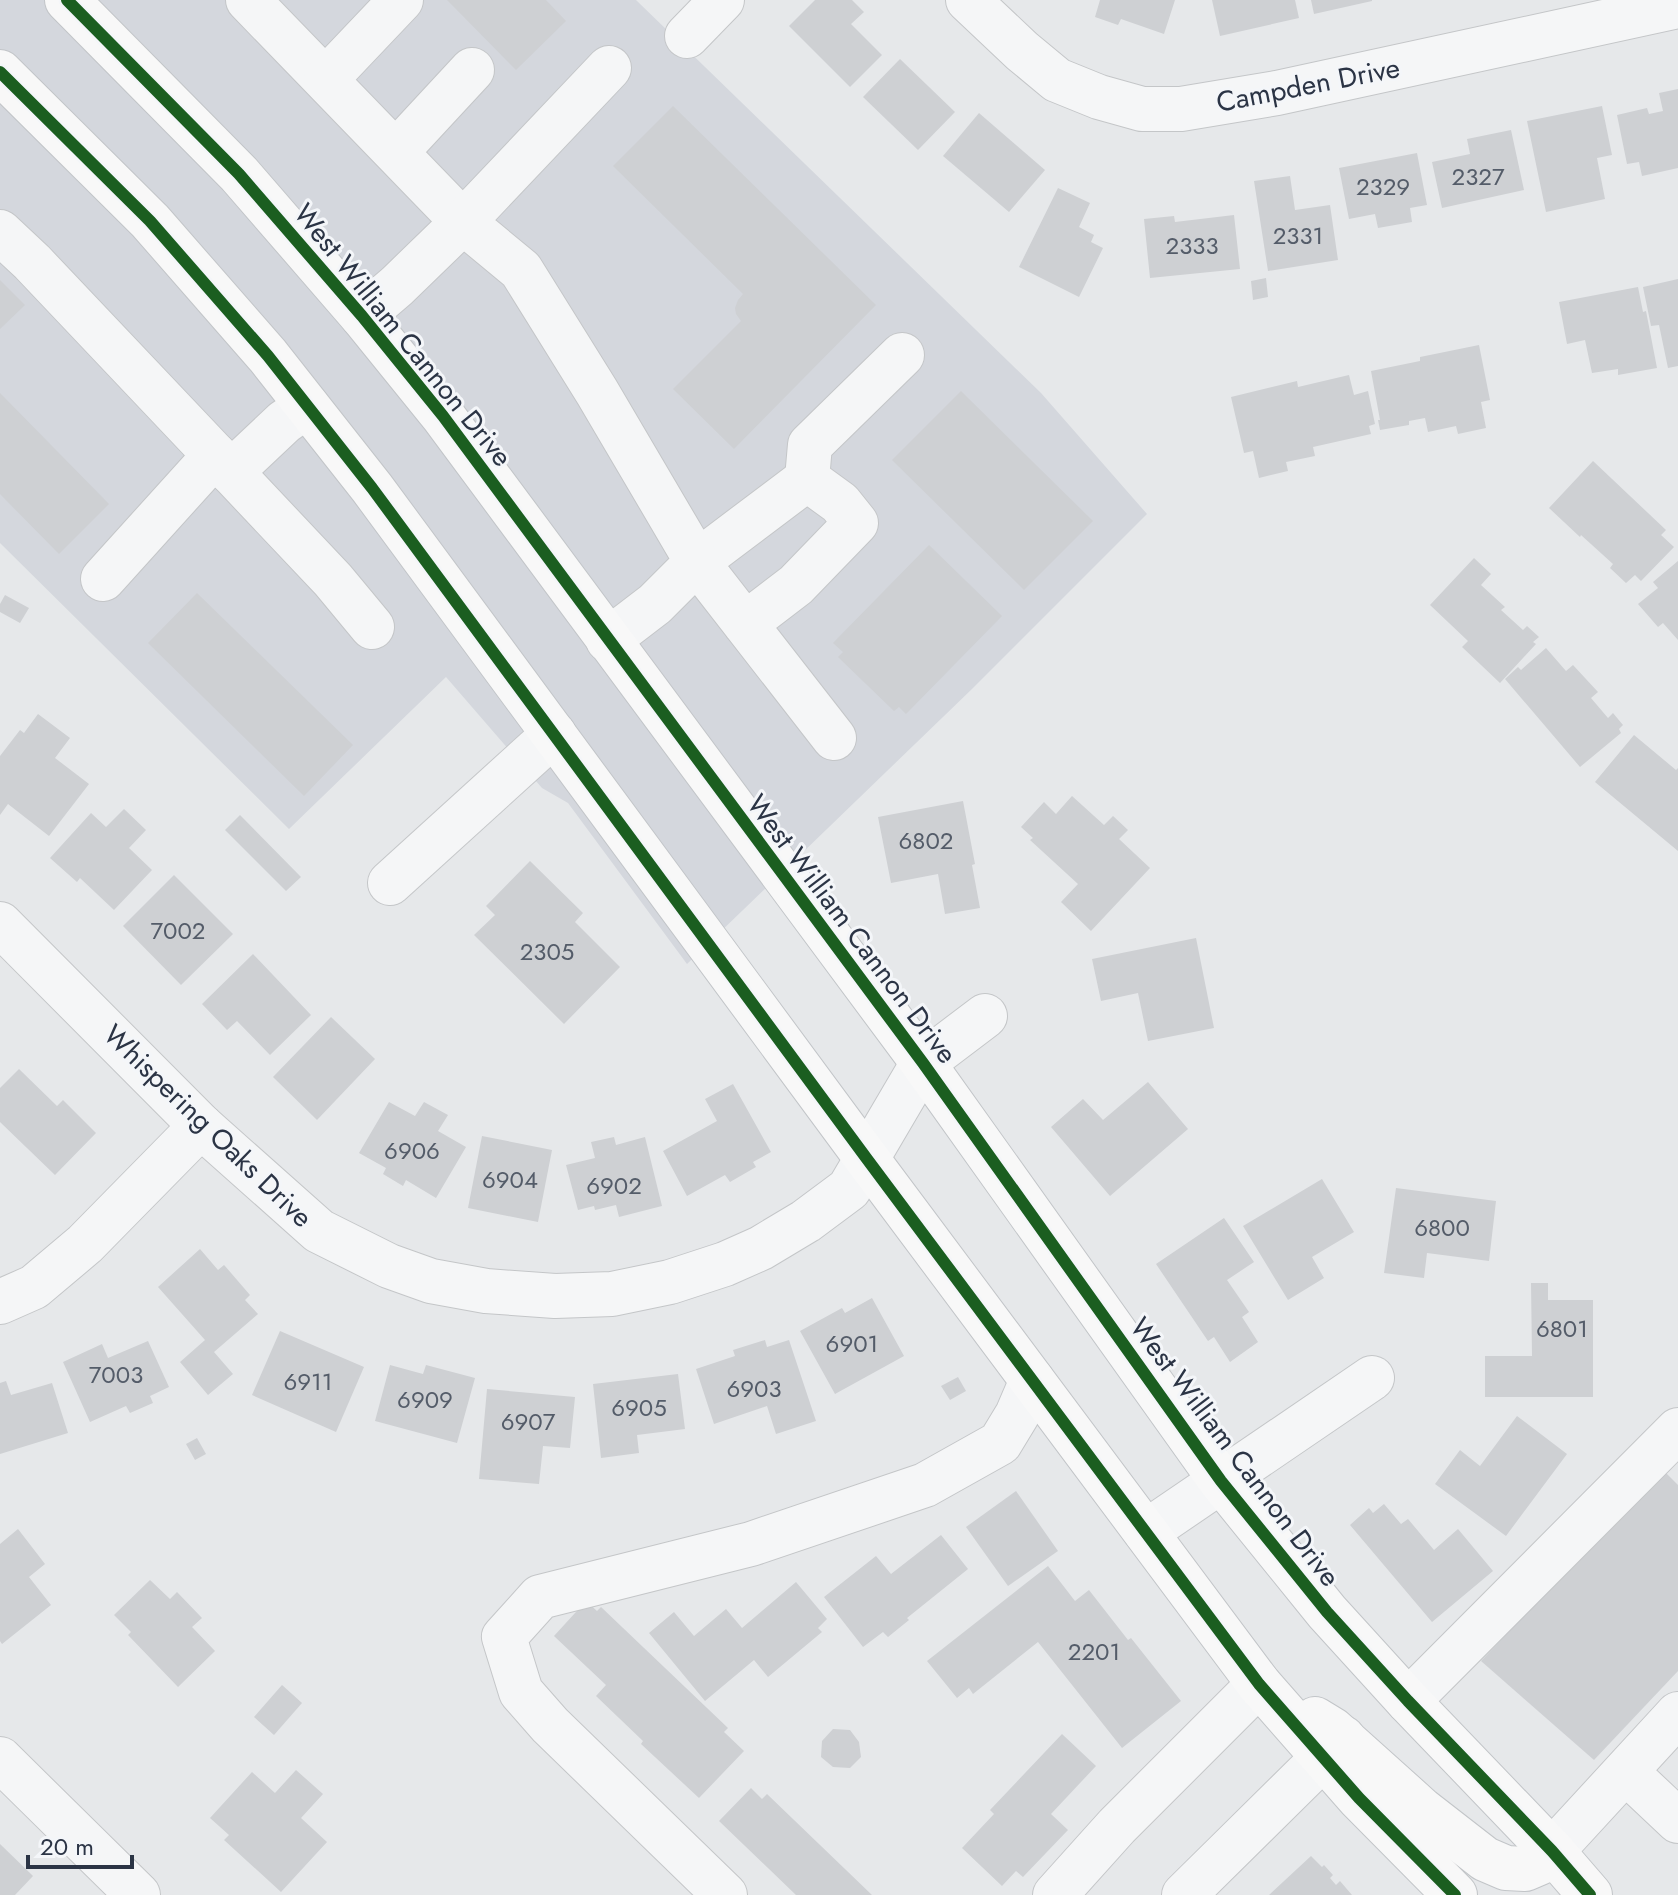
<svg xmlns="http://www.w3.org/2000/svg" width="1678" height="1895" viewBox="0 0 1678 1895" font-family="Jost,sans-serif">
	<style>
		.built { fill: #d4d7dd }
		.building { fill: #ced0d3 }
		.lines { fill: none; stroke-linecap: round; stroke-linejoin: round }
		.minor-casing { stroke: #c4c6c8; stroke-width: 46 }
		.major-casing { stroke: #c2c5c8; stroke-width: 46 }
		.minor { stroke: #f5f6f7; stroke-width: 44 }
		.major { stroke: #f8f8f8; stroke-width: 44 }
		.cycleway-casing { stroke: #f4f6f9; stroke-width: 17 }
		.cycleway { stroke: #1b5e20; stroke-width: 12 }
		.labels { text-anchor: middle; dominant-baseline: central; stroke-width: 6; stroke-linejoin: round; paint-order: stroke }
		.number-label { font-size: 24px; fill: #545c69 }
		.street-label { font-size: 28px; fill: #2b3445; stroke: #f4f6f9 }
	</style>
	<rect width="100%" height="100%" fill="#e6e8ea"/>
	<path class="built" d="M0 0H636L1041 393 1147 514 972 689 687 964 568 803 542 788 446 677 289 829 0 543Z"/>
	<g class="building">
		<path d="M447 0H546L566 21 516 70Z"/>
		<path d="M815 0H852L864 12 851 24 882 55 850 87 789 26Z"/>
		<path d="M1100 0H1175L1164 34 1121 19 1118 25 1095 17Z"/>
		<path d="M1212 0H1295L1299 18 1220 36Z"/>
		<path d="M1311 0H1372V1L1314 14Z"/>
		<path d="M900 59 955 112 918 150 863 97Z"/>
		<path d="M1678 89V168L1642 176 1639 162 1627 164 1617 115 1647 108 1649 114 1663 111 1659 93Z"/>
		<path d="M673 106 876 305 734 449 673 389 741 321 736 314 735 308 738 300 743 294 613 166Z"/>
		<path d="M1602 106 1612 155 1597 158 1605 199 1546 212 1527 121Z"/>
		<path d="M979 113 1045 170 1009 212 943 156Z"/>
		<path d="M1511 130 1524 190 1442 208 1432 162 1470 154 1467 139Z"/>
		<path d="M1417 153 1427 205 1410 208 1412 222 1378 228 1375 214 1349 219 1339 168Z"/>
		<path d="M1290 176 1295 210 1330 205 1338 260 1268 271 1254 181Z"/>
		<path d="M1058 188 1090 203 1079 227 1094 235 1091 242 1103 248 1079 297 1019 267Z"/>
		<path d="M1234 215 1240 269 1150 278 1144 219 1174 216 1175 222Z"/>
		<path d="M1266 278 1268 297 1253 300 1251 281Z"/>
		<path d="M1678 279V366L1668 368 1659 325 1651 326 1643 287Z"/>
		<path d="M0 280 25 305 0 329Z"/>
		<path d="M1638 287 1643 312 1646 311 1657 368 1618 375V369L1592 373 1585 340 1567 344 1559 302Z"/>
		<path d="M1479 345 1490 400 1481 402 1486 428 1458 434 1456 426 1428 432 1425 418 1409 421V425L1380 430 1378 420H1380L1371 371 1420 361V357Z"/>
		<path d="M1349 375 1354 395 1368 391 1375 424 1369 426 1371 434 1313 447 1315 456 1286 462 1288 471 1259 478 1253 451 1244 453 1231 397 1297 381 1298 387Z"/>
		<path d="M961 391 1093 521 1024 590 892 460Z"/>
		<path d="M0 393 109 504 59 554 0 494Z"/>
		<path d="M1593 461 1666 530 1661 535 1674 547 1641 581 1635 575 1626 583 1610 568 1613 564 1581 535 1580 537 1549 508Z"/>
		<path d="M929 545 1002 616 906 714 899 707 894 711 838 657 843 652 833 643Z"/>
		<path d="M1474 558 1491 574 1481 585 1505 607 1501 610 1523 630 1527 626 1539 637 1533 642 1536 644 1500 683 1462 647 1468 641 1430 605Z"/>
		<path d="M1678 561V640L1663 623 1658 627 1638 604 1658 588 1653 582Z"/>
		<path d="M197 593 353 745 304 796 148 643Z"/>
		<path d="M5 595 29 608 20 623 0 612V604Z"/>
		<path d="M1546 648 1566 671 1573 665 1598 692 1591 698 1608 718 1613 713 1623 725 1619 729 1621 733 1580 767 1505 679 1518 667 1521 670Z"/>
		<path d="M38 714 70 738 55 758 89 784 49 836 8 804 0 815V756L20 730 24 733Z"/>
		<path d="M1634 735 1676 770 1678 768V851L1595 782Z"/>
		<path d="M1072 796 1104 825 1113 816 1128 830 1119 839 1150 868 1091 931 1061 902 1078 884 1030 840 1033 838 1021 827 1044 802 1056 814Z"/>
		<path d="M963 801 975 864 972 865 980 908 945 914 938 874 891 883 878 817Z"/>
		<path d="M124 809 146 830 129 848 152 870 114 910 80 878 77 882 50 858 91 813 106 827Z"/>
		<path d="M240 815 301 877 286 891 225 830Z"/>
		<path d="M530 861 583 913 575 922 620 967 564 1024 474 935 495 915 486 906Z"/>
		<path d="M174 875 233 934 181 985 123 926Z"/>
		<path d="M1196 938 1214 1028 1148 1041 1138 993 1101 1001 1092 959Z"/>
		<path d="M253 954 311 1015 270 1055 237 1021 227 1030 202 1004Z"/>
		<path d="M331 1017 375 1059 317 1120 273 1077Z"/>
		<path d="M19 1069 57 1106 63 1100 96 1133 55 1175 0 1122V1088Z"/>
		<path d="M1148 1082 1188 1129 1110 1196 1051 1127 1083 1099 1103 1120Z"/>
		<path d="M733 1084 771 1152 753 1162 756 1167 730 1182 725 1175 687 1196 663 1151 717 1121 705 1099Z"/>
		<path d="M389 1102 415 1116 424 1102 448 1115 438 1131 466 1147 436 1198 406 1180 403 1186 383 1174 386 1168 359 1153Z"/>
		<path d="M482 1136 552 1150 538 1222 468 1208Z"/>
		<path d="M614 1137 616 1145 645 1137 662 1206 619 1217 616 1205 595 1210 594 1206 578 1210 566 1165 595 1158 591 1142Z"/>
		<path d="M1322 1179 1354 1232 1312 1257 1324 1278 1288 1300 1243 1226Z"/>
		<path d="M1396 1188 1496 1201 1489 1261 1427 1253 1424 1278 1384 1273Z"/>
		<path d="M1224 1218 1254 1262 1227 1280 1249 1312 1242 1317 1258 1342 1230 1362 1214 1337 1208 1341 1156 1264Z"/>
		<path d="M200 1249 218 1270 224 1265 225 1266 250 1295 245 1300 258 1314 214 1352 233 1374 208 1395 180 1362 205 1340 158 1287Z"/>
		<path d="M1531 1283H1548V1300H1593V1397H1485V1356H1532Z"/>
		<path d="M872 1298 904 1356 835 1394 800 1331 842 1308 845 1313Z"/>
		<path d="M280 1331 364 1367 336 1432 252 1395Z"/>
		<path d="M765 1340 767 1347 789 1340 816 1421 776 1434 767 1406 714 1424 696 1369 735 1356 733 1350Z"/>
		<path d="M148 1341 169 1387 150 1396 153 1403 130 1413 126 1406 90 1422 63 1362 102 1344 108 1358Z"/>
		<path d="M390 1365 423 1374 426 1365 475 1378 457 1443 375 1421Z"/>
		<path d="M678 1374 685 1429 637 1435 639 1453 601 1458 593 1384Z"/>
		<path d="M958 1377 966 1391 950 1400 941 1386Z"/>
		<path d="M6 1381 11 1395 52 1383 68 1433 0 1454V1383Z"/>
		<path d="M487 1389 575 1397 570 1448 543 1446 539 1484 479 1479Z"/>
		<path d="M1517 1416 1567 1454 1506 1536 1435 1484 1460 1450 1480 1466Z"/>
		<path d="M197 1438 206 1454 195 1460 186 1444Z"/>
		<path d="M1663 1470 1678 1485V1671L1594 1760 1481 1661Z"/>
		<path d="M1016 1491 1058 1551 1008 1586 966 1527Z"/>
		<path d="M1384 1504 1401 1524 1408 1519 1434 1550 1458 1529 1493 1571 1432 1622 1350 1525 1369 1508 1373 1513Z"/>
		<path d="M18 1529 45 1564 29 1577 51 1605 2 1644 0 1641V1544Z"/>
		<path d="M941 1535 968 1569 907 1618 909 1620 888 1637 883 1632 863 1647 824 1597 876 1556 891 1574Z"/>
		<path d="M1048 1566 1075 1601 1089 1590 1128 1640 1131 1638 1181 1701 1122 1748 1038 1642 973 1694 969 1688 957 1698 927 1661Z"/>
		<path d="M150 1580 170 1599 177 1592 202 1618 192 1627 215 1651 178 1687 128 1635 131 1632 114 1615Z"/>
		<path d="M796 1582 827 1619 818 1628 822 1632 768 1677 754 1660 705 1701 649 1633 674 1612 694 1636 726 1609 742 1628Z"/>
		<path d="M586 1601 597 1611 601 1607 728 1728 724 1732 744 1751 699 1798 641 1744 643 1741 596 1696 606 1685 554 1636Z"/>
		<path d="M282 1685 302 1703 274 1735 254 1717Z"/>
		<path d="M833 1729 850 1730 859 1742 861 1757 850 1768 833 1767 821 1757 822 1741Z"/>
		<path d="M1062 1734 1096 1766 1051 1814 1068 1830 1023 1877 1016 1871 1002 1886 962 1848 994 1814 990 1810Z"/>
		<path d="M296 1770 323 1794 301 1818 327 1842 281 1892 224 1840 229 1835 210 1818 252 1772 275 1793Z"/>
		<path d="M751 1788 762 1799 767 1794 872 1895H796L719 1821Z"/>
		<path d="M0 1844 33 1876 15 1895H0Z"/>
		<path d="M1311 1856 1322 1867 1324 1865 1333 1875 1330 1878 1336 1885 1340 1881 1352 1895H1269Z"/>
	</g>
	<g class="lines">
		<defs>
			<g id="minor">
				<path d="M248 0 463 222 397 286 362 316"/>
				<path d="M968 0 1022 51 1057 80 1099 97 1142 109H1181L1277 93 1678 6"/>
				<path d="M687 36 722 0"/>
				<path d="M326 79 401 0"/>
				<path d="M396 152 472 70"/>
				<path d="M0 232 32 262 231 472"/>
				<path d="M307 406 284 422 231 472 333 580 372 627"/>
				<path d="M807 479 810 445 902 355"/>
				<path d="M103 579 215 455"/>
				<path d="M745 624 796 585 856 523 840 503 807 479 697 562 834 738"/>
				<path d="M608 640 655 604 697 562 597 392 521 270 463 222 609 68"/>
				<path d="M390 883 554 734"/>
				<path d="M0 924 201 1126 319 1231 389 1266 431 1281 486 1291 555 1296 612 1294 670 1282 725 1264 761 1248 806 1221 849 1189 923 1063 985 1016"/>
				<path d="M0 1302 34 1287 85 1244 201 1126"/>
				<path d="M1146 1532 1372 1378"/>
				<path d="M1408 1701 1678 1430"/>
				<path d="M0 1759 138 1895"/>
				<path d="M1626 1772 1678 1821"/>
				<path d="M1552 1851 1678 1714"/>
				<path d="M725 1895 550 1725 521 1692 504 1637 540 1597 751 1544 925 1485 1000 1443 1017 1415 1032 1380"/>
				<path d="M1055 1895 1117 1826 1259 1684"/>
				<path d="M1184 1895 1343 1738"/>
			</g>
			<g id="major">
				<path d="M67 0 239 174 362 316 443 416 923 1063 1221 1481 1327 1612 1408 1701 1552 1851 1590 1895"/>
				<path d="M0 72 150 221 268 356 372 488 867 1159 1259 1684 1359 1798 1455 1895"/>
				<path d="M1315 1719 1333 1730 1422 1810 1485 1859 1506 1868 1525 1869 1539 1863 1552 1851"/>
			</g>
		</defs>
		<use href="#minor" class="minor-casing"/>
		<use href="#major" class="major-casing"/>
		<use href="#minor" class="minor"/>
		<use href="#major" class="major"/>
		<defs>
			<g id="cycleway">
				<path d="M67 0 239 174 362 316 443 416 923 1063 1221 1481 1327 1612 1408 1701 1552 1851 1590 1895"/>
				<path d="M0 72 150 221 268 356 372 488 867 1159 1259 1684 1359 1798 1455 1895"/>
			</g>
		</defs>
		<use href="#cycleway" class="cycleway-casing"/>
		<use href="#cycleway" class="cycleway"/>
	</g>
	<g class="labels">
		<g class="number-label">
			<text x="1478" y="176">2327</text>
			<text x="1383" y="186">2329</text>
			<text x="1298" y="235">2331</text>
			<text x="1192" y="245">2333</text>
			<text x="926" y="840">6802</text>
			<text x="178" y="930">7002</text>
			<text x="547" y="951">2305</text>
			<text x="412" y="1150">6906</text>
			<text x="510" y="1179">6904</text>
			<text x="614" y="1185">6902</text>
			<text x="1442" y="1227">6800</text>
			<text x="1562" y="1328">6801</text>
			<text x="852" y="1343">6901</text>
			<text x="116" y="1374">7003</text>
			<text x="308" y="1381">6911</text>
			<text x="754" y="1388">6903</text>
			<text x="425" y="1399">6909</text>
			<text x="639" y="1407">6905</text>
			<text x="528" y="1421">6907</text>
			<text x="1094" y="1651">2201</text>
		</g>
		<g class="street-label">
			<text transform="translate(1308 85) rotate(-11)">Campden Drive</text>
			<text transform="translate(403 335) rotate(51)">West William Cannon Drive</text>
			<text transform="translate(852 929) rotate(53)">West William Cannon Drive</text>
			<text transform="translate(208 1126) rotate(44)">Whispering Oaks Drive</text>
			<text transform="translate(1235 1452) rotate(53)">West William Cannon Drive</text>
		</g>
	</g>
	<path d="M28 1855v12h104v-12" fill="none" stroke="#2b3445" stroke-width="4"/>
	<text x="40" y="1855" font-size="24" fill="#2b3445" stroke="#f4f6f9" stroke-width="6" paint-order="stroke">20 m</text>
</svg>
